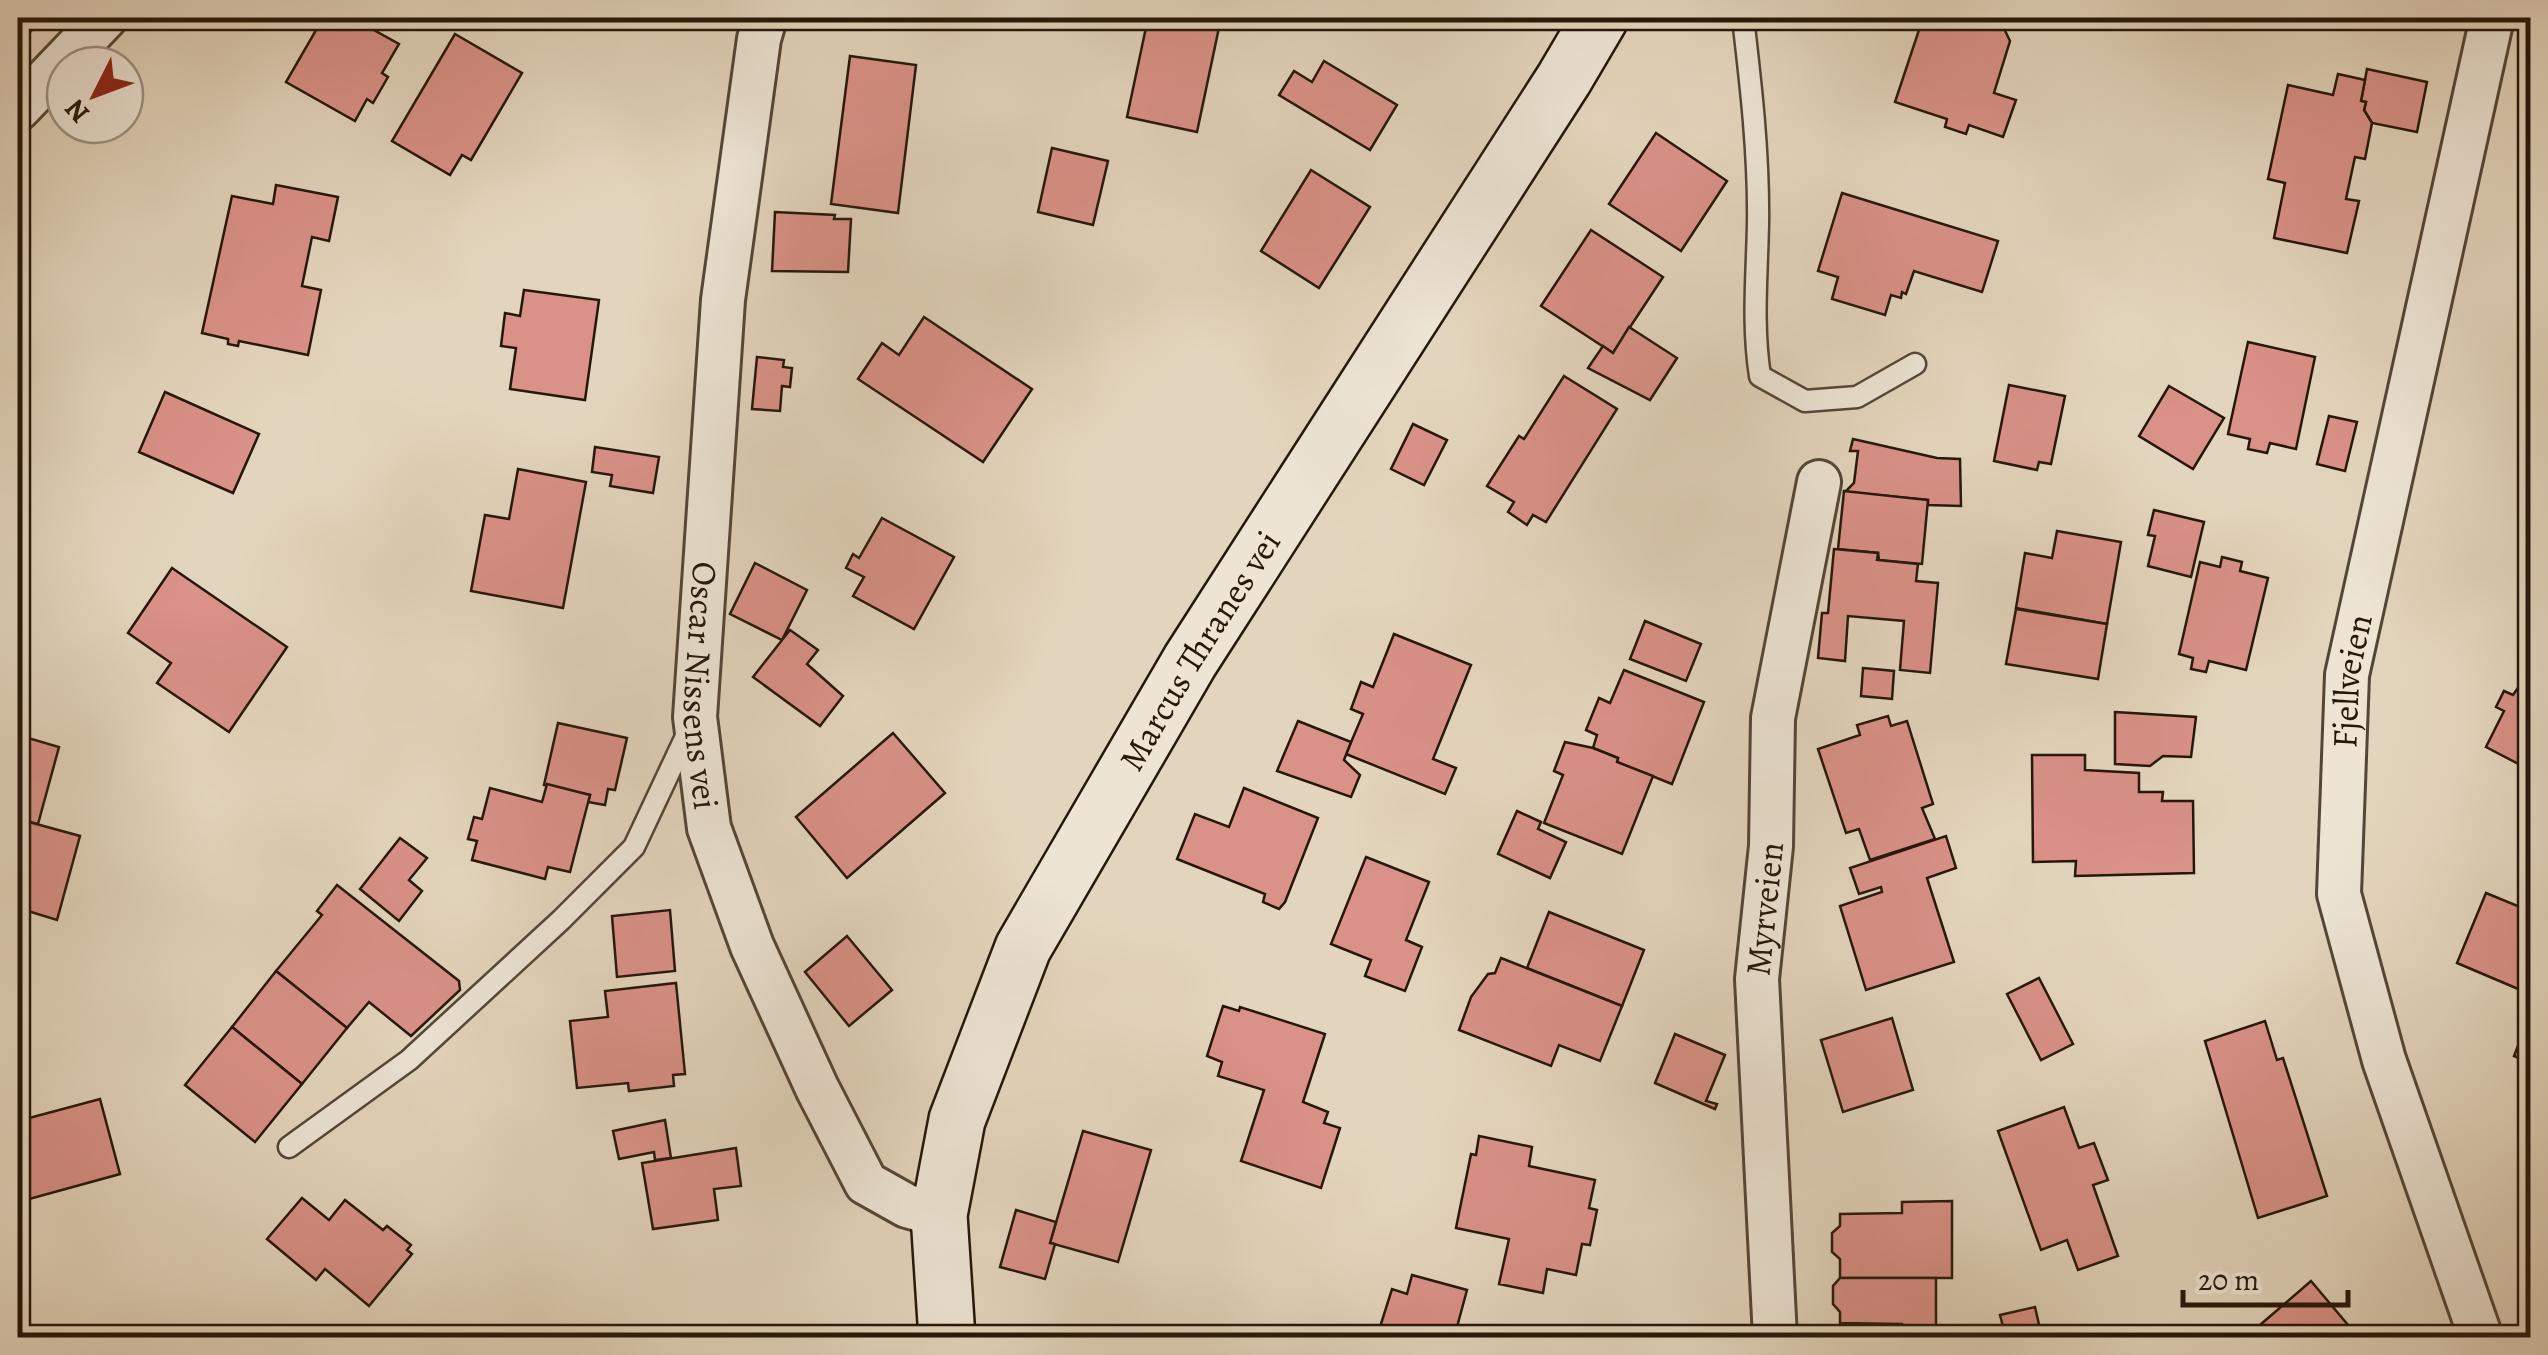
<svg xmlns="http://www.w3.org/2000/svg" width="2548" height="1355" viewBox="0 0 2548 1355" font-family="Alegreya,serif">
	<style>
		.building { fill: #da9188; stroke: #25170a; stroke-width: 2.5 }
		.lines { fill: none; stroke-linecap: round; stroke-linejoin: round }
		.lane-casing { stroke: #544637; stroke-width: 25 }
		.street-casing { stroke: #544637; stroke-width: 48 }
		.secondary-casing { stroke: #25170a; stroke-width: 60 }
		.lane { stroke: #ede4d4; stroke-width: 20 }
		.street { stroke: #ede4d4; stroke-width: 42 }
		.secondary { stroke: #ede4d4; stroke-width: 55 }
		.labels { text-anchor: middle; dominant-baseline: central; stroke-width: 8; stroke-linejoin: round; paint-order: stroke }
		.street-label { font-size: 35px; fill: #25170a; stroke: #ede4d4 }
	</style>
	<rect width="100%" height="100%" fill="#e3d5bd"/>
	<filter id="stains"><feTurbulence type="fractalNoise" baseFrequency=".002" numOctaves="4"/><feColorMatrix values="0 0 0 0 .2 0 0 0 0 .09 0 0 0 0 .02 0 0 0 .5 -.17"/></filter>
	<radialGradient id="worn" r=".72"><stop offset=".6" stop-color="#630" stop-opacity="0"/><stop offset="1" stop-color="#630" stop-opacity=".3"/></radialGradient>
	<g class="building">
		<path d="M18 18H43L18 45Z"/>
		<path d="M323 18H352L399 44 382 73 388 77 373 103 367 99 355 121 286 82Z"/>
		<path d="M1148 18H1221L1197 132 1127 117Z"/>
		<path d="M1921 18H1999L2010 41 1994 93 2016 100 2003 137 1969 125 1966 134 1945 127 1947 119 1895 102 1923 18Z"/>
		<path d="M455 34 522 73 471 160 462 155 450 175 392 141Z"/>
		<path d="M850 56 916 65 898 213 831 204Z"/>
		<path d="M1324 61 1397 105 1370 150 1279 95 1294 71 1312 82Z"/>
		<path d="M2367 69 2427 82 2417 132 2372 123 2364 110 2366 102 2361 101Z"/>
		<path d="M2338 74 2365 80 2361 101 2366 102 2364 110 2372 123 2365 159 2355 157 2346 199 2359 201 2347 253 2274 238 2285 183 2268 179 2288 85 2333 95Z"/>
		<path d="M1656 133 1727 181 1681 251 1609 204Z"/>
		<path d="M1052 148 1108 161 1093 225 1038 212Z"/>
		<path d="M1311 170 1370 207 1319 288 1261 251Z"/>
		<path d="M276 185 338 197 329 241 312 237 302 286 321 290 308 355 239 341 238 346 228 344V339L202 333 232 196 273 204Z"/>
		<path d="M1842 193 1998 241 1982 292 1914 271 1906 294 1902 292 1901 298 1891 295 1885 315 1832 299 1838 277 1818 271Z"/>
		<path d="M775 212 835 215 834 219H851L848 272 772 271Z"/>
		<path d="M1591 230 1663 277 1613 353 1541 306Z"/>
		<path d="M524 290 599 300 585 400 510 389 516 348 501 346 505 313 520 316Z"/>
		<path d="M924 317 1032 389 983 462 858 379 882 343 899 355Z"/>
		<path d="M1629 327 1677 358 1650 400 1588 368 1603 346 1613 353Z"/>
		<path d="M2248 342 2315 357 2296 449 2270 443 2267 453 2248 449 2250 439 2228 434Z"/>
		<path d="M757 357 784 360 783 367 792 368 790 387 782 386 780 411 752 409Z"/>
		<path d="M1564 376 1617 409 1546 522 1533 515 1527 525 1508 512 1514 502 1487 486 1519 436 1524 439Z"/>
		<path d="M2009 385 2065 396 2051 464 2039 462 2037 470 1994 461Z"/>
		<path d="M2169 386 2224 418 2193 469 2139 436Z"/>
		<path d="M165 392 259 434 233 493 139 452Z"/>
		<path d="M2329 416 2357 422 2345 471 2317 464Z"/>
		<path d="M1413 424 1447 440 1424 485 1391 469Z"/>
		<path d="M1853 439 1937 458 1960 459 1961 506 1928 505V500L1845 492 1854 483 1858 451H1850Z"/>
		<path d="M595 447 659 457 653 493 610 486 612 475 592 472Z"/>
		<path d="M518 469 586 482 563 608 471 591 485 515 509 519Z"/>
		<path d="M1844 491 1928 500 1922 564 1879 560 1878 553 1838 549Z"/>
		<path d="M2154 510 2204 522 2191 577 2148 566 2155 536 2148 535Z"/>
		<path d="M882 518 954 557 914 629 853 596 864 577 846 568 853 554 859 558Z"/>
		<path d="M2057 531 2121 542 2107 624 2016 608 2025 553 2052 558Z"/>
		<path d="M1834 549 1878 553 1877 560 1918 564 1916 581 1938 583 1930 673 1900 670 1904 621 1848 616 1845 661 1818 658 1822 613H1828Z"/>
		<path d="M2222 557 2242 562 2240 571 2268 578 2246 670 2209 661 2206 672 2191 669 2193 658 2179 654 2200 562 2220 567Z"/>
		<path d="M755 563 807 590 782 640 730 614Z"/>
		<path d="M172 568 287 647 229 732 157 683 171 663 128 633Z"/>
		<path d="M2016 609 2107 624 2098 679 2006 664Z"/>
		<path d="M1645 621 1701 644 1686 681 1630 659Z"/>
		<path d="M790 630 818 650 807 664 843 696 820 726 753 677Z"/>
		<path d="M1394 634 1471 665 1433 759 1456 768 1445 794 1346 754 1363 714 1351 709 1361 682 1373 687Z"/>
		<path d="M1863 668 1894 671 1892 699 1861 696Z"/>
		<path d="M1624 670 1704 702 1672 784 1617 762 1618 758 1593 748 1597 735 1586 730 1599 698 1610 703Z"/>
		<path d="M2520 685 2530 691V770L2486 747 2504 711 2496 707 2504 691 2513 695Z"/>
		<path d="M2115 712 2196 717 2191 757 2163 756 2150 766 2115 764Z"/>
		<path d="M1888 716 1891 726 1907 721 1933 804 1922 808 1935 839 1870 860 1859 829 1846 833 1818 749 1860 735 1857 725Z"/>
		<path d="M1298 721 1351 742 1344 760 1360 775 1351 797 1277 771Z"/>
		<path d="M558 723 627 738 615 790 608 789 605 805 588 802 590 795 544 785Z"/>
		<path d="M893 733 945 793 847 878 796 817Z"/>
		<path d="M18 735 59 747 38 824 18 819V822Z"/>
		<path d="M1565 742 1593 748 1618 758 1617 762 1653 776 1622 854 1544 823 1563 775 1554 771Z"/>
		<path d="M2032 755H2085V770L2139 773V792H2163L2162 801H2193L2194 873 2075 876 2076 861 2033 862Z"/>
		<path d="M547 784 590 795 570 872 548 867 545 879 472 860 477 841 468 839 474 817 482 819 490 788 542 802Z"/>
		<path d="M1244 788 1318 818 1285 902 1279 909 1263 902 1265 894 1177 859 1195 814 1229 827Z"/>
		<path d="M1517 811 1541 822 1538 829 1566 842 1550 878 1498 854Z"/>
		<path d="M18 819 80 836 57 920 18 908Z"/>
		<path d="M1946 836 1956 868 1927 878 1954 962 1866 990 1840 906 1882 892 1881 887 1859 894 1850 868Z"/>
		<path d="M400 838 427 858 409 880 422 891 399 921 360 889Z"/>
		<path d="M1366 857 1429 882 1406 940 1422 947 1405 991 1365 976 1371 960 1331 944Z"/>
		<path d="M337 885 459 981 460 990 411 1036 369 1002 347 1028 276 971 322 915 317 911Z"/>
		<path d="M2486 893 2530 911V994L2457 963Z"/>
		<path d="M670 910 675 971 617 977 612 916Z"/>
		<path d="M1549 912 1644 950 1622 1006 1527 968Z"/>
		<path d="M847 936 892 990 849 1026 805 972Z"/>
		<path d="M1501 958 1622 1006 1600 1061 1559 1045 1551 1066 1459 1030 1471 997 1488 974 1495 973Z"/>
		<path d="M276 971 347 1028 302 1084 232 1027Z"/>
		<path d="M2039 978 2073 1044 2041 1060 2007 994Z"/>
		<path d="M676 983 685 1074 673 1075 674 1086 629 1091 628 1083 577 1088 570 1021 608 1017 605 991Z"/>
		<path d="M18 1006 28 1013 18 1029Z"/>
		<path d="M1223 1006 1239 1011 1240 1007 1325 1034 1303 1102 1328 1112 1324 1123 1340 1128 1321 1188 1241 1161 1264 1090 1218 1076 1222 1062 1207 1056Z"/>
		<path d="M2530 1015V1063L2514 1056Z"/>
		<path d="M1892 1018 1913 1090 1843 1112 1821 1040Z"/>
		<path d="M2265 1021 2277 1060 2283 1058 2327 1196 2258 1218 2205 1041Z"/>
		<path d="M232 1027 302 1084 255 1142 185 1085Z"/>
		<path d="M1675 1034 1725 1055 1706 1101 1717 1104 1715 1109 1655 1083Z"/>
		<path d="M100 1099 120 1174 22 1201 18 1184V1121Z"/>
		<path d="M2064 1107 2079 1148 2094 1143 2108 1180 2093 1185 2118 1256 2078 1270 2067 1240 2041 1250 1998 1131Z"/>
		<path d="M665 1120 671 1158 655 1160 654 1152 619 1159 613 1131Z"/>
		<path d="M1083 1131 1151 1150 1118 1262 1050 1243Z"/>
		<path d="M1479 1136 1532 1147 1529 1166 1595 1180 1589 1208 1597 1210 1590 1245 1582 1244 1576 1275 1547 1269 1543 1293 1499 1284 1509 1239 1456 1228 1471 1154 1476 1155Z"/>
		<path d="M736 1148 741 1186 714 1189 718 1220 653 1229 642 1163Z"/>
		<path d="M302 1198 329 1220 345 1200 383 1230 387 1226 411 1245 407 1250 412 1254 369 1306 325 1269 316 1280 267 1239Z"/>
		<path d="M1952 1201V1278H1840V1259L1832 1252V1233L1840 1226V1214L1902 1213V1202Z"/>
		<path d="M1016 1210 1056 1222 1050 1243 1055 1244 1045 1279 1000 1267Z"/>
		<path d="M2530 1258V1281L2519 1272Z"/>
		<path d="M1412 1275 1467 1290 1454 1338H1401L1396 1336 1397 1332 1380 1327 1392 1289 1407 1294Z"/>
		<path d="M1840 1278H1936V1337H1902V1324L1840 1323V1312L1833 1304V1286Z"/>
		<path d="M2311 1281 2359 1338H2271L2260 1325Z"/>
		<path d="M2035 1307 2042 1338H2006L2000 1315Z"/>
	</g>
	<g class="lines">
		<defs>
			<g id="lane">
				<path d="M1743 18C1751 86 1759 155 1758 224 1757 275 1752 325 1760 376L1805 401 1857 397 1915 364"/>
				<path d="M289 1147 409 1060 561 920 634 847 689 730"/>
			</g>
			<g id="street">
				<path id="s1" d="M765 18 759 39 723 300 695 717 709 828 752 946 817 1088 866 1183 907 1206 939 1215"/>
				<path d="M18 109 105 18"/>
				<path id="s2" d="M1775 1338 1757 979 1771 846 1773 718 1819 482"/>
				<path id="s3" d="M2481 1338 2384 1060 2339 894 2347 675 2492 18"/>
			</g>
			<g id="secondary">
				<path id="s4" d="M947 1338 939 1215 957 1120 1023 948 1190 661 1564 79 1600 18"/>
			</g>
		</defs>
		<use href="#lane" class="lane-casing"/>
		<use href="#street" class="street-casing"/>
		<use href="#secondary" class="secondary-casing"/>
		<use href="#lane" class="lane"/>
		<use href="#street" class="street"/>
		<use href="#secondary" class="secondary"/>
	</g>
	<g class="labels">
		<g class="street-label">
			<text stroke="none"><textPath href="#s4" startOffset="750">Marcus Thranes vei</textPath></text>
			<text stroke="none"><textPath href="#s3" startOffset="680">Fjellveien</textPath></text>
			<text stroke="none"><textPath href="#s1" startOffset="672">Oscar Nissens vei</textPath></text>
			<text stroke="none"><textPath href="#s2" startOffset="430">Myrveien</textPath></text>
		</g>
	</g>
	<rect width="2548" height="1355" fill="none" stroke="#e3d5bd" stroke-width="60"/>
	<rect x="20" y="20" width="2508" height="1315" fill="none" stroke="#25170a" stroke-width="5"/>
	<rect x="30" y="30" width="2488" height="1295" fill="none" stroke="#25170a" stroke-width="2.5"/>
	<g transform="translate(95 95) rotate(228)"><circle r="48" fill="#ede4d4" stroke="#9d9283" stroke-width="2.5"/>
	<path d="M0-8L18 38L0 25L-18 38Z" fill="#8f2418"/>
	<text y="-15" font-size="28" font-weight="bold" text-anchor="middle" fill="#25170a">N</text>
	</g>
	<path d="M2183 1290v15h165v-15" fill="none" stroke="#25170a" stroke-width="5"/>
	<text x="2198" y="1290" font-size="30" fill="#25170a" stroke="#ede4d4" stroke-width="8" paint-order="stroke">20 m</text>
	<rect width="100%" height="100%" filter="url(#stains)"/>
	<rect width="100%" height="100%" fill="url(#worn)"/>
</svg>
